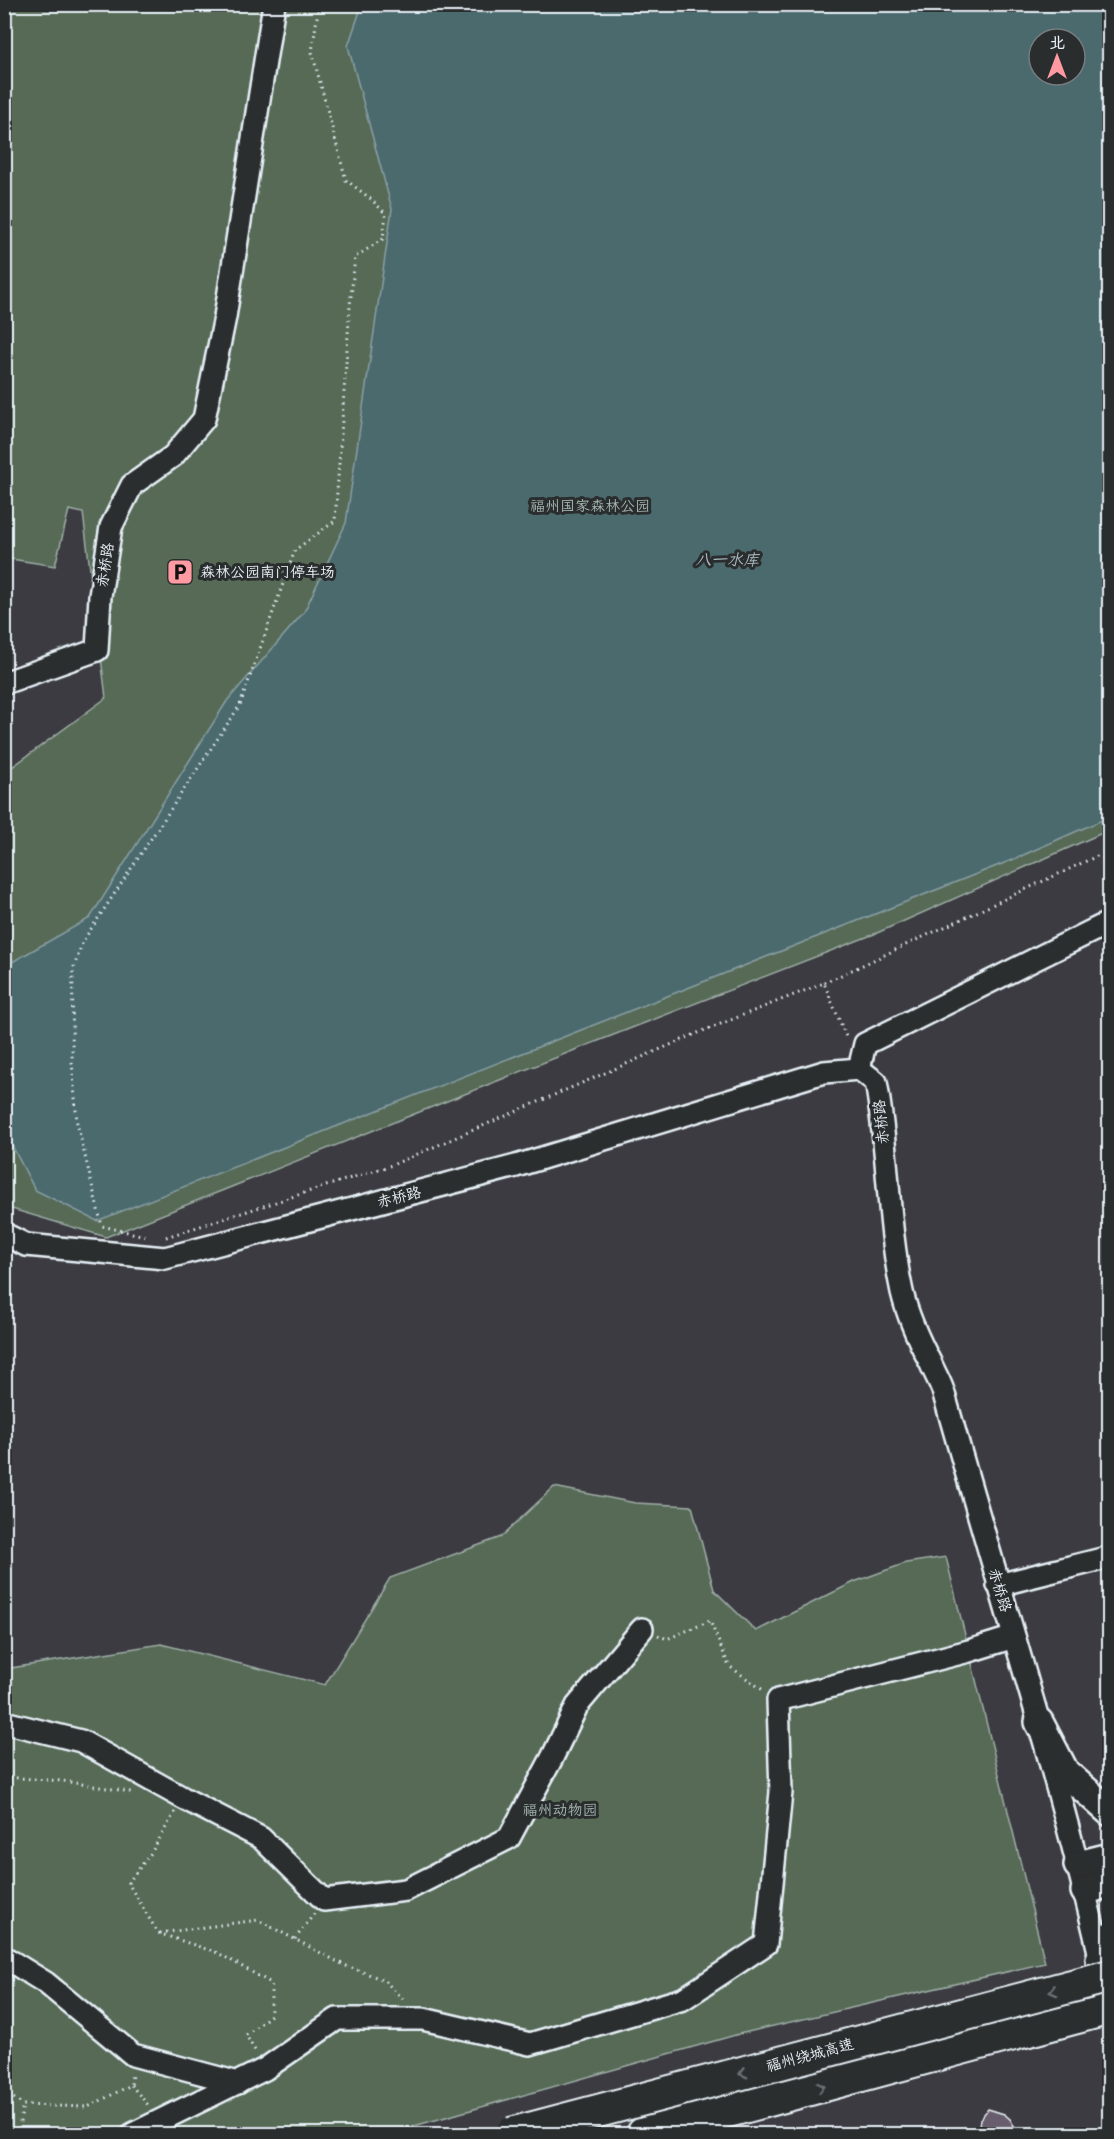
<svg xmlns="http://www.w3.org/2000/svg" width="1114" height="2139" viewBox="0 0 1114 2139" font-family="'Shantell Sans','LXGW WenKai TC',sans-serif">
	<style>
		.green { fill: #566b57; stroke: #9faea8; stroke-width: 1.5; fill-rule: evenodd }
		.water { fill: #4c6a6e; stroke: #8aa0a5; stroke-width: 1.5; fill-rule: evenodd }
		.building { fill: #675d6c; stroke: #e8f1f8; stroke-width: 1.5 }
		.lines { fill: none; stroke-linecap: round; stroke-linejoin: round }
		.minor-casing { stroke: #e8f1f8; stroke-width: 26 }
		.major-casing { stroke: #e8f1f8; stroke-width: 32 }
		.highway-casing { stroke: #e8f1f8; stroke-width: 36 }
		.path { stroke: #e8f1f8; stroke-width: 3; stroke-dasharray: 1.5 4.5; stroke-linecap: butt }
		.minor { stroke: #2a2d2e; stroke-width: 21 }
		.major { stroke: #2a2d2e; stroke-width: 27 }
		.highway { stroke: #2a2d2e; stroke-width: 32 }
		.highway-bridge-casing { stroke: #e8f1f8; stroke-width: 36; stroke-linecap: butt }
		.highway-bridge { stroke: #2a2d2e; stroke-width: 32 }
		.oneway { stroke: #6c7275 }
		.labels { text-anchor: middle; dominant-baseline: central; stroke-width: 6; stroke-linejoin: round; paint-order: stroke }
		.park-label { font-size: 15px; fill: #a6b5b0; stroke: #2a2d2e }
		.street-label { font-size: 15px; fill: #e8f1f8; stroke: #2a2d2e }
		.poi-label { font-size: 15px; fill: #e8f1f8; stroke: #2a2d2e; text-anchor: start }
		.water-label { font-size: 16px; font-style: italic; fill: #aabbc1; stroke: #2a2d2e }
	</style>
	<rect width="100%" height="100%" fill="#3c3b41"/>
	<filter id="ink" filterUnits="userSpaceOnUse"><feTurbulence type="fractalNoise" baseFrequency=".0167" numOctaves="2"/><feDisplacementMap in="SourceGraphic" scale="12" xChannelSelector="R" yChannelSelector="G"/><feConvolveMatrix kernelMatrix="1 2 1 2 8 2 1 2 1" color-interpolation-filters="sRGB"/></filter>
	<g filter="url(#ink)">
		<g class="green">
			<path d="M5 5H1109V830L877 933 580 1048 106 1237 5 1207 4 773 106 698 83 513 69 510 55 566 5 558ZM1039 39H1075V75H1039Z"/>
			<path d="M554 1487 635 1503 692 1506 714 1590 756 1631 854 1582 906 1563 946 1557 1045 1963 739 2034 386 2134H5V1669L161 1644 325 1685 390 1578 501 1537Z"/>
		</g>
		<path class="water" d="M362 5H1109V817L1012 860 97 1221 35 1190 5 1132V966L90 918 227 701 304 612 346 523 392 209 348 46ZM1039 39H1075V75H1039Z"/>
		<path class="building" d="M988 2109 1004 2114 1010 2119 1019 2134H978L980 2119Z"/>
		<g class="lines">
			<defs>
				<g id="minor">
					<path d="M4 683 97 650 100 596 111 527 132 485 173 456 204 419 225 317 274 4"/>
					<path d="M859 1069 865 1044 1110 922"/>
					<path d="M4 1234 26 1245 165 1258 516 1166 824 1072 859 1069 876 1082C889 1152 887 1223 902 1292 908 1318 919 1341 931 1364 935 1374 941 1383 944 1394 997 1584 1058 1772 1102 1965"/>
					<path d="M998 1585 1110 1557"/>
					<path d="M4 1722 81 1741 183 1798 261 1838 324 1900 406 1890 509 1838 552 1758 577 1706 642 1629"/>
					<path d="M4 1957 46 1983 133 2055 238 2083"/>
					<path d="M133 2134 265 2069 337 2019H423L530 2044 683 1999 766 1944 781 1792 778 1700 969 1651 1014 1637"/>
				</g>
				<g id="major">
					<path d="M1039 1722 1065 1772 1110 1812"/>
					<path d="M1078 1865 1110 1857"/>
					<path d="M1085 1891 1110 1882"/>
					<path d="M1100 1959 1110 1937"/>
				</g>
				<path id="highway" d="M643 2134 1110 2008"/>
			</defs>
			<use href="#minor" class="minor-casing"/>
			<use href="#major" class="major-casing"/>
			<use href="#highway" class="highway-casing"/>
			<g class="path">
				<path d="M824 983 1110 850"/>
				<path d="M145 1236 102 1226 77 1123 72 1061 73 970 83 941 240 705 295 550 335 521 350 306 355 257 383 239 386 214 371 199 346 180 312 52 319 4"/>
				<path d="M166 1237 392 1165 698 1033 824 983 847 1039"/>
				<path d="M658 1635 667 1639 710 1621 729 1666 763 1690"/>
				<path d="M4 1777 63 1781 131 1792"/>
				<path d="M175 1812 151 1853 128 1883 158 1933 218 1953 271 1983V2015L246 2035 257 2054"/>
				<path d="M160 1933 258 1920 344 1965 384 1980 404 2000"/>
				<path d="M295 1939 314 1914"/>
				<path d="M131 2085 149 2106"/>
				<path d="M4 2091 23 2105 88 2107 131 2085 132 2073"/>
				<path d="M18 2134 23 2105"/>
			</g>
			<use href="#minor" class="minor"/>
			<use href="#major" class="major"/>
			<use href="#highway" class="highway"/>
			<defs>
				<path id="highway-bridge" d="M511 2134 1110 1976"/>
			</defs>
			<use href="#highway-bridge" class="highway-bridge-casing"/>
			<use href="#highway-bridge" class="highway-bridge"/>
		</g>
		<defs><path id="oneway-chevron" d="M-2-3.5L2.5 0L-2 3.5" fill="none" stroke-width="1.6" stroke-linecap="round" stroke-linejoin="round" transform="scale(1.5)"/></defs>
		<g class="oneway">
			<use href="#oneway-chevron" transform="translate(1053 1991) rotate(165)"/>
			<use href="#oneway-chevron" transform="translate(743 2073) rotate(165)"/>
			<use href="#oneway-chevron" transform="translate(821 2087) rotate(-15)"/>
		</g>
	</g>
	<defs>
		<symbol id="parking-square" viewBox="-11 -11 22 22"><rect x="-9" y="-9" width="18" height="18" rx="4" fill="#ff9aa2" stroke="#2a2d2e"/><path d="M-3.5-5.5H1a3.5 3.5 0 0 1 0 7H-1V5.5H-3.5ZM-1-3.4V-.6H.8a1.4 1.4 0 0 0 0-2.8Z" fill="#111"/></symbol>
	</defs>
	<g fill-rule="evenodd">
		<use href="#parking-square" x="165" y="557" width="30" height="30"/>
	</g>
	<g class="labels">
		<g class="park-label">
			<text x="590" y="506">福州国家森林公园</text>
			<text x="560" y="1810">福州动物园</text>
		</g>
		<g class="street-label">
			<text transform="translate(105 565) rotate(-81)">赤桥路</text>
			<text transform="translate(881 1122) rotate(-96)">赤桥路</text>
			<text transform="translate(399 1197) rotate(-14)">赤桥路</text>
			<text transform="translate(1000 1590) rotate(73)">赤桥路</text>
			<text transform="translate(810 2055) rotate(-15)">福州绕城高速</text>
		</g>
		<g class="poi-label">
			<text x="200" y="572">森林公园南门停车场</text>
		</g>
		<g class="water-label">
			<text x="727" y="559">八一水库</text>
		</g>
	</g>
	<rect width="1114" height="2139" fill="none" stroke="#2a2d2e" stroke-width="24"/>
	<rect x="12" y="12" width="1090" height="2115" fill="none" stroke="#e8f1f8" stroke-width="2" filter="url(#ink)"/>
	<g transform="translate(1057 57)"><circle r="28" fill="#2a2d2e" stroke="#767b7f" stroke-width="1.5"/>
	<path d="M0-4.5L10 22L0 15L-10 22Z" fill="#ff9aa2"/>
	<text y="-9" font-size="16" font-weight="bold" text-anchor="middle" fill="#e8f1f8">北</text>
	</g>
</svg>
